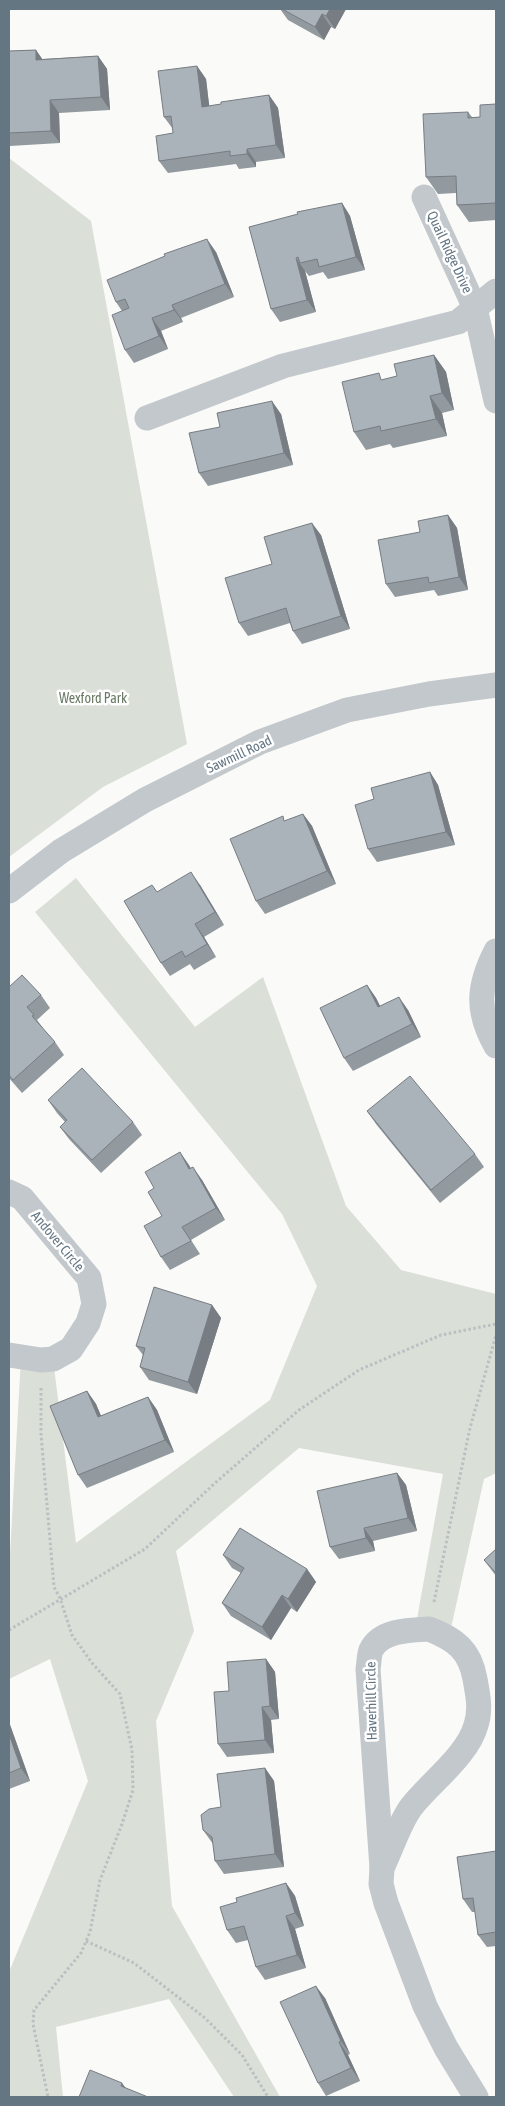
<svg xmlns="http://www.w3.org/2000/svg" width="505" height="2106" viewBox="0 0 505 2106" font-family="'Asap Condensed',sans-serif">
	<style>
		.green { fill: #dadfd7 }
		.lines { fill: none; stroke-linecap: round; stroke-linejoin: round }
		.path { stroke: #bbbfc2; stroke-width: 3; stroke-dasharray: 2.5 2.5; stroke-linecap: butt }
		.minor { stroke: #c3c8cc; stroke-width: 25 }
		.wall { fill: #929a9f }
		.shaded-wall { fill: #777d82 }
		.building { fill: #aab3b9; stroke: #777d82 }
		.labels { text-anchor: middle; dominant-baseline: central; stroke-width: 5; stroke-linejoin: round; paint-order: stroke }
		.street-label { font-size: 14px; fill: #657683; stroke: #fff }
		.park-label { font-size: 14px; fill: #687a64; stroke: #fff }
	</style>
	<rect width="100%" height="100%" fill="#fafaf8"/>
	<g class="green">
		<path d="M9 158 91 221 187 744 103 787 9 857Z"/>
		<path d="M76 878 195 1027 263 977 346 1206 401 1270 496 1294V1473L484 1479 449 1637 415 1630 443 1474 299 1448 176 1551 194 1631 156 1721 172 1906 280 2097H234L169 1999 56 2027 63 2097H9V1972L88 1781 50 1659 9 1679V1572L21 1358 53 1359 76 1543 270 1400 317 1286 282 1214 35 912Z"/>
	</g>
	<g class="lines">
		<g class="path">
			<path d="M41 1388V1434L54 1587 60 1598 72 1635 92 1663 120 1694 132 1750 133 1790 122 1824 100 1880 90 1932 81 1953 34 2010 33 2024 48 2097"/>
			<path d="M434 1602 470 1428 496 1335"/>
			<path d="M9 1630 145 1549 215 1483 299 1410 359 1370 441 1335 496 1324"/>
			<path d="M86 1941 134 1963 205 2018 242 2055 268 2097"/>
		</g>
		<g class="minor">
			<path d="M424 197 475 308 496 401"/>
			<path d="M147 418 283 366 458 322 496 291"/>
			<path d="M9 891 61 851 145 800 260 742 347 710 429 694 496 685"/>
			<path d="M496 951C478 986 476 1011 496 1046"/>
			<path d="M9 1192 22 1198 89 1278 94 1304 88 1323 71 1349 53 1359 41 1360 9 1355"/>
			<path d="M429 1629C455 1639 470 1650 475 1679 478 1695 481 1710 476 1725 468 1755 431 1782 412 1806 400 1821 391 1850 382 1868L368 1669C369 1664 369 1655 371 1650 381 1630 410 1630 429 1629Z"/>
			<path d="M382 1868 381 1884 386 1903 425 2006 446 2048 476 2097"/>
		</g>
	</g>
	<g class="wall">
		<path d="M280 9H346L335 29 331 27 324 40 288 20Z"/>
		<path d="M36 50 42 59 98 56 107 69 110 110 59 113 60 143 10 146 9 144V51Z"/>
		<path d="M197 66 206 79 209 106 269 95 278 108 285 158 256 162V167L239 169 236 164 168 173 159 161 173 133V129L164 117Z"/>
		<path d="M496 104V220L469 222 457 205 456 193 438 194 426 177 468 112 472 117H480Z"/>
		<path d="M342 203 350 216 365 270 328 279 323 272 309 276 305 271 316 312 280 322 271 309 249 227Z"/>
		<path d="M216 252 234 297 181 318 183 322 161 331 168 349 134 363 125 350 122 311 116 302Z"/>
		<path d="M434 355 446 372 454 410 442 413 447 436 393 448 390 444 366 450 354 432 383 380 397 376Z"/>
		<path d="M281 414 293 465 208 486 199 473Z"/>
		<path d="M448 515 457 528 468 590 438 596 434 590 395 597 386 584 420 532Z"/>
		<path d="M321 535 350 629 302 644 293 631 290 623 248 636 239 623 272 564Z"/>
		<path d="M430 772 438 785 455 845 377 862 368 849 374 799Z"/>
		<path d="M303 814 312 826 336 884 265 914 256 901 286 821Z"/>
		<path d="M200 885 224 925 204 937 216 957 194 970 190 964 170 976 161 963 158 892Z"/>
		<path d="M367 985 376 998 380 1006 408 1010 421 1037 353 1071 344 1058Z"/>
		<path d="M9 987 41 995 50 1008 37 1020 43 1028H42L55 1042 64 1055 22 1093 9 1078Z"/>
		<path d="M48 1100 133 1122 142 1135 101 1173 69 1139 60 1127 65 1122 57 1113Z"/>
		<path d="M367 1111 475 1154 484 1167 440 1203 376 1124Z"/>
		<path d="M189 1165 190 1168 202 1180 225 1220 191 1240 200 1254 170 1270 161 1257 162 1216 154 1188Z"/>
		<path d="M212 1305 221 1318 197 1394 149 1380 140 1367 143 1355 136 1346Z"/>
		<path d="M87 1391 96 1404 101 1416 148 1397 157 1410 174 1452 87 1488 78 1475Z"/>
		<path d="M397 1473 406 1485 417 1531 373 1541 375 1551 339 1559 330 1547Z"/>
		<path d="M496 1549V1576L484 1560Z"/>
		<path d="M223 1555 307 1569 316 1582 297 1612 291 1608 271 1640 231 1616 222 1603 241 1573 232 1568Z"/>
		<path d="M266 1659 275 1672 279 1719 271 1720 274 1753 227 1757 218 1744 229 1691Z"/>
		<path d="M9 1722 30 1781 9 1789Z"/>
		<path d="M265 1768 274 1781 284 1867 224 1874 215 1861 213 1844 203 1830 221 1807Z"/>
		<path d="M496 1851V1946L487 1947 478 1935 475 1912H472L463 1899Z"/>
		<path d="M286 1883 295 1896 304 1926 295 1929 306 1968 265 1980 256 1967 248 1940 236 1943 227 1930 237 1902Z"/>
		<path d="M325 1998 350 2054 348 2055 360 2081 326 2096 318 2083Z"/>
	</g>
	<g class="shaded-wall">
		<path d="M330 9H346L335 29 326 16Z"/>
		<path d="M322 14 331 27 324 40 315 27Z"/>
		<path d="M36 50 45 63 36 60Z"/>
		<path d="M98 56 107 69 110 110 101 97Z"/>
		<path d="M197 66 206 79 211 120 202 107Z"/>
		<path d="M269 95 278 108 285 158 276 145Z"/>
		<path d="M50 100 59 113 60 143 51 131Z"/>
		<path d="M247 149 256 162V167L247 154Z"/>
		<path d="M342 203 350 216 365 270 356 257Z"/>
		<path d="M207 239 216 252 234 297 225 284Z"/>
		<path d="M296 258 305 271 316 312 307 300Z"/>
		<path d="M172 305 181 318 183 322 174 310Z"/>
		<path d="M152 318 161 331 168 349 159 336Z"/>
		<path d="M434 355 446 372 454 410 442 393Z"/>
		<path d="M430 396 442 413 447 436 436 419Z"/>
		<path d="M272 401 281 414 293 465 284 453Z"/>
		<path d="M448 515 457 528 468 590 459 577Z"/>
		<path d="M312 523 321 535 350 629 341 616Z"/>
		<path d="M430 772 438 785 455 845 446 832Z"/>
		<path d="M303 814 312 826 336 884 327 871Z"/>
		<path d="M191 872 200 885 224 925 215 912Z"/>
		<path d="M195 924 204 937 216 957 207 944Z"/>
		<path d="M367 985 376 998 387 1020 378 1007Z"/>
		<path d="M399 997 408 1010 421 1037 412 1024Z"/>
		<path d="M180 1152 189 1165 198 1182 189 1169Z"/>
		<path d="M193 1167 202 1180 225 1220 216 1208Z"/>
		<path d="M212 1305 221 1318 197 1394 188 1382Z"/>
		<path d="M87 1391 96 1404 107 1430 98 1417Z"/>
		<path d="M148 1397 157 1410 174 1452 165 1440Z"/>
		<path d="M397 1473 406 1485 417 1531 408 1518Z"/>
		<path d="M364 1528 373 1541 375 1551 366 1538Z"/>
		<path d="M307 1569 316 1582 297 1612 288 1599Z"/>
		<path d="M282 1595 291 1608 271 1640 262 1627Z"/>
		<path d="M266 1659 275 1672 279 1719 270 1706Z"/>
		<path d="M262 1707 271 1720 274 1753 265 1740Z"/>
		<path d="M9 1722 30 1781 21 1768 9 1734Z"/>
		<path d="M265 1768 274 1781 284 1867 275 1854Z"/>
		<path d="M286 1883 295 1896 304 1926 295 1913Z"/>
		<path d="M286 1916 295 1929 306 1968 297 1955Z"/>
		<path d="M316 1986 325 1998 350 2054 341 2041Z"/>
		<path d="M339 2042 348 2055 360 2081 351 2068Z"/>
		<path d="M122 2083 131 2095 121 2086Z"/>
	</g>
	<g class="building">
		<path d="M282 9H330L326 16 322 14 315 27Z"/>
		<path d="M36 50V60L98 56 101 97 50 100 51 131 9 133V51Z"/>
		<path d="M197 66 202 107 221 104V102L269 95 276 145 247 149V154L230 156V151L159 161 156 136 173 133 171 116 164 117 158 71Z"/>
		<path d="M496 104V203L457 205 456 176 426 177 423 114 468 112V118L480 117V105Z"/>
		<path d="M342 203 356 257 319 267 317 259 300 263 298 257 296 258 307 300 271 309 249 227 298 214 297 212Z"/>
		<path d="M207 239 225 284 172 305 174 310 152 318 159 336 125 350 112 315 129 308 125 299 116 302 107 280 165 256 164 254Z"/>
		<path d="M434 355 442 393 430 396 436 419 381 431 380 426 354 432 342 382 379 373 381 380 397 376 394 364Z"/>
		<path d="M272 401 284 453 199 473 189 433 220 427 217 413Z"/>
		<path d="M448 515 459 577 429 583 428 577 386 584 378 540 420 532 418 521Z"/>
		<path d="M312 523 341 616 293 631 286 608 239 623 225 578 272 564 264 537Z"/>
		<path d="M430 772 446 832 368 849 355 805 374 799 371 788Z"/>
		<path d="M303 814 327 871 256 901 230 839 283 816 284 821Z"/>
		<path d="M191 872 215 912 195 924 207 944 185 957 182 951 161 963 124 901 152 885 157 892Z"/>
		<path d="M22 975 41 995 27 1007 34 1015 32 1016 55 1042 13 1080 9 1075V987Z"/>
		<path d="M367 985 378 1007 399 997 412 1024 344 1058 320 1008Z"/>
		<path d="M82 1068 133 1122 92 1160 60 1127 67 1120 48 1100Z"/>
		<path d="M410 1076 475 1154 431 1190 367 1111Z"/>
		<path d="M180 1152 189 1169 193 1167 216 1208 182 1227 191 1241 161 1257 144 1226 162 1216 148 1192 154 1188 145 1172Z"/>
		<path d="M154 1287 212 1305 188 1382 140 1367 145 1348 136 1346Z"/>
		<path d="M87 1391 98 1417 148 1397 165 1440 78 1475 50 1406Z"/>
		<path d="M397 1473 408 1518 364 1528 366 1538 330 1547 317 1491Z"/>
		<path d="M240 1528 307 1569 288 1599 282 1595 262 1627 222 1603 244 1568 223 1555Z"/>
		<path d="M496 1549V1573L484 1560Z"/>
		<path d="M266 1659 270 1706 262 1707 265 1740 218 1744 214 1692 229 1691 227 1662Z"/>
		<path d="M9 1734 21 1768 9 1773Z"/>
		<path d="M265 1768 275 1854 215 1861 212 1837 203 1830 201 1815 209 1809 221 1807 217 1774Z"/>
		<path d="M496 1851V1932L478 1935 473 1898 463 1899 457 1857Z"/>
		<path d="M286 1883 295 1913 286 1916 297 1955 256 1967 244 1926 227 1930 220 1907 237 1902 236 1898Z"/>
		<path d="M316 1986 341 2041 339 2042 351 2068 318 2083 280 2002Z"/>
		<path d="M90 2070 122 2083 121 2086 148 2097H79Z"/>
	</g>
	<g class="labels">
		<g class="street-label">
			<text transform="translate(450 252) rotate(65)">Quail Ridge Drive</text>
			<text transform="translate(239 754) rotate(-25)">Sawmill Road</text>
			<text transform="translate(58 1241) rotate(50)">Andover Circle</text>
			<text transform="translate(371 1701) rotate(-91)">Haverhill Circle</text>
		</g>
		<g class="park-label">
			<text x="93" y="698">Wexford Park</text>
		</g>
	</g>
	<rect width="505" height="2106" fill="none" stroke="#657683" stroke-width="20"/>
</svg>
